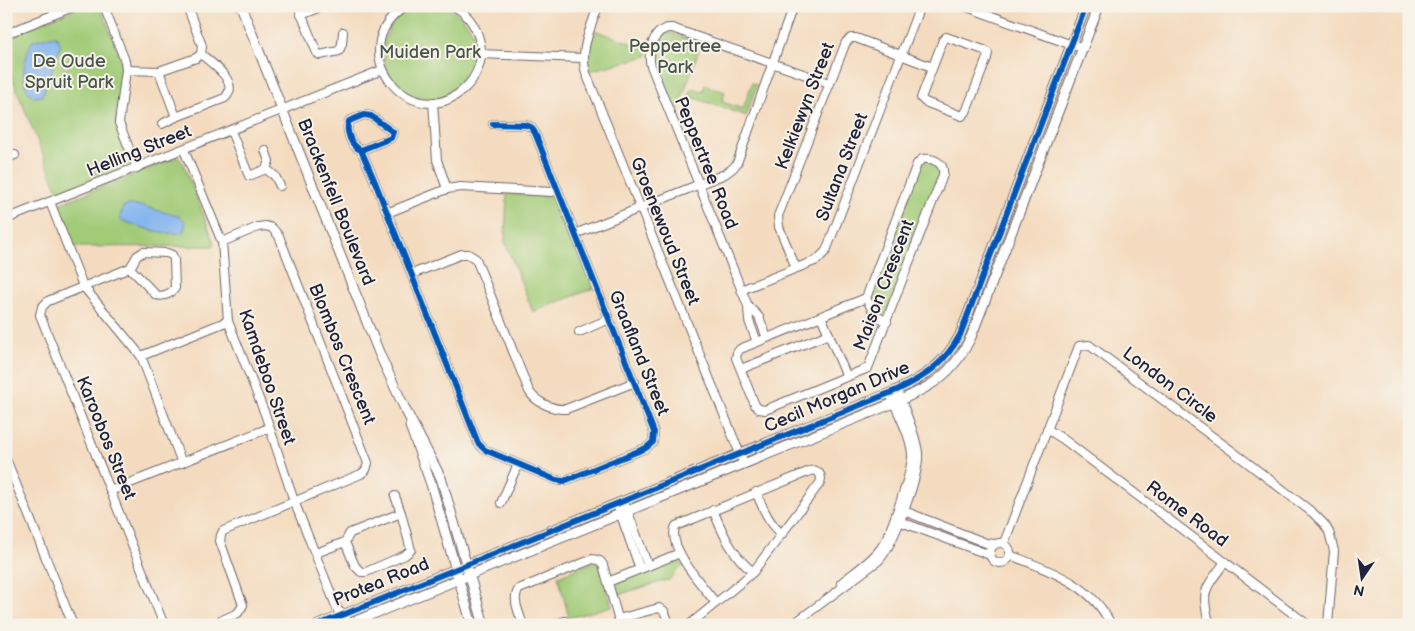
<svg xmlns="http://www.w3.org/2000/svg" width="1415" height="631" viewBox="0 0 1415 631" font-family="'Balsamiq Sans',sans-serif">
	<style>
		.green { fill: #a1cb77; stroke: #627659 }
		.water { fill: #83b4ef; stroke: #526b95 }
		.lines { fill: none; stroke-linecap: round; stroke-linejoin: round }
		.minor-casing { stroke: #6c6369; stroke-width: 10 }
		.tertiary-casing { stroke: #6c6369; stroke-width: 11 }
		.minor { stroke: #fff; stroke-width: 8 }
		.tertiary { stroke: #fff; stroke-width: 9 }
		.cycleway-casing { stroke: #f7f3e8; stroke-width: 9 }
		.cycleway { stroke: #0057b8; stroke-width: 6 }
		.labels { text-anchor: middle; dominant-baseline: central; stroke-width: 4; stroke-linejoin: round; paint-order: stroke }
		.park-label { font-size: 18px; fill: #48554d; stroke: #f7f3e8 }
		.street-label { font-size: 18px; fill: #22223b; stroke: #f7f3e8 }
	</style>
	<rect width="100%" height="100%" fill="#f7f3e8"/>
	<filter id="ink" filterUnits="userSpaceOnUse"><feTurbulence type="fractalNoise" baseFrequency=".02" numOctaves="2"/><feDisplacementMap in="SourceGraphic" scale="10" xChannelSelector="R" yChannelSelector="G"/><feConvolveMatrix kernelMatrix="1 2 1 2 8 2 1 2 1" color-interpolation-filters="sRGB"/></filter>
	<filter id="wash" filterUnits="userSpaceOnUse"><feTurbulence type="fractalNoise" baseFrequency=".0096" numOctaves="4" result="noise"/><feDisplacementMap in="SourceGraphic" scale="20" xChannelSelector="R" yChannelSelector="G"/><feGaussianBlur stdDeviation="1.12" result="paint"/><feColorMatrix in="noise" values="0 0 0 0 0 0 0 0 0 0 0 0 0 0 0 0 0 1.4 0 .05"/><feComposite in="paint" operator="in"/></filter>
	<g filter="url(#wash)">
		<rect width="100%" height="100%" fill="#f4dbbf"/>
		<g class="green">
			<circle cx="430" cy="52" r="47"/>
			<path d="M83 6H100L123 65 116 122 129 162 125 168 59 194 6 63V37Z"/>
			<path d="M594 30 648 49 647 56 589 71C586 56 589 45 594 30Z"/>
			<path d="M668 32 701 44 677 112 655 60 654 55 661 36Z"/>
			<path d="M752 83 757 85 746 116 689 96 692 88 703 91 705 85 725 92 722 102 743 109Z"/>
			<path d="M178 157 183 163 213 239 214 246 71 247 56 209 59 204Z"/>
			<path d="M924 161 938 165 941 171 886 314 882 315 877 313 870 298 921 165Z"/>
			<path d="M507 193 556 197 594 288 533 312 505 242Z"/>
			<path d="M675 559 679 560 683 566 668 581 667 580 614 596 613 586 615 583Z"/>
			<path d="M593 562 599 564 612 606 569 618 558 576Z"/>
		</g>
		<g class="water">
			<path d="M56 36 61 45 42 96 34 97C16 85 25 58 32 41L43 38Z"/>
			<path d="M129 205 142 206 181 217C186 221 186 224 184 231 171 238 135 226 121 220L120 217 123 207Z"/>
		</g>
	</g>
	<g filter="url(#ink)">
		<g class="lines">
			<defs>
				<g id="minor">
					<path d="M104 6 125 61 126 70 119 123 137 168"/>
					<path d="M298 6 317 53 320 55 339 51 342 44 343 32"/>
					<path d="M406 6C338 50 414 139 466 87 476 77 482 63 481 49 479 31 470 14 453 6"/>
					<path d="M598 6C591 28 579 50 586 73L744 464"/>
					<path d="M964 6 1072 45 1083 47"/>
					<path d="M301 15 324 6"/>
					<path d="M6 34 75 6"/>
					<path d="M946 37 984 50 988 53 987 58 966 112 962 116 925 102 921 98 943 40Z"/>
					<path d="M481 54 582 58"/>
					<path d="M126 70 159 71 196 58 201 54 202 46 187 6"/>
					<path d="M159 71 176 117 225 98C241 82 211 63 201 54"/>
					<path d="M433 102 437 160 447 189"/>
					<path d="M162 124 176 117"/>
					<path d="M231 131 249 176 266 169 269 161 265 150"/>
					<path d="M184 150 222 242 228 321 265 414 294 501 338 611 344 614 346 619"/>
					<path d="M361 150C351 146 345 131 349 121L364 115 371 116 393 132 391 138 361 150 375 182 478 443 485 450 556 480 564 481 646 448 653 442 654 432 535 133 531 127 526 125 493 124"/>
					<path d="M6 158 15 155"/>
					<path d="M922 159C933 158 945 162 943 175L868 368 765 410 759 409 755 405 736 358 737 353 740 349 866 298 917 164Z"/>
					<path d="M266 169 275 176 280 186"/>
					<path d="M50 202 83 286 141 356 182 463"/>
					<path d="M387 213 447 189 460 187 552 192 558 190"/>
					<path d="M6 219 382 70"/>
					<path d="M575 234 725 174 733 168 737 163 793 6"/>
					<path d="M130 268 156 295C163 297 171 294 175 288L174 259 172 255 167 253 143 252 137 256 130 268 48 301 42 307 40 315 164 625"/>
					<path d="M796 268 779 227 778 216 846 42 851 38H856L932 67"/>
					<path d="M412 274 462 254H468L476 259 529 391C535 402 553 410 566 409L635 382"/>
					<path d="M741 290 817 260 826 251 920 6"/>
					<path d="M866 298 875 315 887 322"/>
					<path d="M748 306 759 317 767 338"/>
					<path d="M821 316 847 377"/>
					<path d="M579 332 609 319"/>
					<path d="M757 342 749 321 748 306 651 66C647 52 654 26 672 28L829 83"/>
					<path d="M141 356 228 321"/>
					<path d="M741 369 829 334"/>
					<path d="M1047 429 1063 439 1308 625"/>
					<path d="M6 459 73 625"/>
					<path d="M110 491 269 428"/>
					<path d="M756 492C763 508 768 522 782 534"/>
					<path d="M395 496 401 513"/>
					<path d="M501 503 518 464"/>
					<path d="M617 504 640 569"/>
					<path d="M626 507 648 566"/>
					<path d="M899 509 986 543 994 544"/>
					<path d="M713 510C723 534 732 555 753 572"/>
					<path d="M896 520 990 555"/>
					<circle cx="1000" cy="553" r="10"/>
					<path d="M1004 543 1079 346 1089 345 1244 460 1313 513 1324 524 1329 532 1334 551 1328 625"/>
					<path d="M316 553 345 542 350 533 401 513 411 550 405 555 366 572H361L355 566 345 542"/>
					<path d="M1010 555C1048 570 1093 584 1111 625"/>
					<path d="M608 582 680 553"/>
					<path d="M841 583C854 572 871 562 881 548 890 536 913 469 912 454 910 433 897 412 890 393"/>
					<path d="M618 619 659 608 664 611 670 625"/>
					<path d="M211 625 238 613 243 605 220 541 221 535 223 531 361 474 366 470 368 463 279 236 272 228 266 226 258 227 222 242"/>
					<path d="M523 625C520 614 511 599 519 589L593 559 600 561 603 565 620 625"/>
					<path d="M554 625 565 621 571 625"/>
					<path d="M689 625 744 580 753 572 820 483C823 475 818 469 810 471L676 526C665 545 704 588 716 603"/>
					<path d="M792 625 878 561C893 547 920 474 918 453 916 434 904 409 897 390"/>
					<path d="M1210 625C1200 591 1205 589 1225 562"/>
				</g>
				<g id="tertiary">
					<path d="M241 6 380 355 405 409 441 478 484 625"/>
					<path d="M410 426 431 484 472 625"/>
					<path d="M318 625 897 390C925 377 945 363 960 335L1086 6"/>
					<path d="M346 625 894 403C931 387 953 375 971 337L1099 6"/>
				</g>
			</defs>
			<use href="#minor" class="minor-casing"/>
			<use href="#tertiary" class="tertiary-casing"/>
			<use href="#minor" class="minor"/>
			<use href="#tertiary" class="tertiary"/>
			<defs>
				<g id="cycleway">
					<path d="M361 150C351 146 345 131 349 121L364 115 371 116 393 132 391 138 361 150 375 182 478 443 485 450 556 480 564 481 646 448 653 442 654 432 535 133 531 127 526 125 493 124"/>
					<path d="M318 625 897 390C925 377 945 363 960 335L1086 6"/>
				</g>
			</defs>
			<use href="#cycleway" class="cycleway-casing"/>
			<use href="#cycleway" class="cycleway"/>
		</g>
	</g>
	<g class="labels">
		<g class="park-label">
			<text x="675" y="46">Peppertree<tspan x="675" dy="21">Park</tspan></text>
			<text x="430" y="52">Muiden Park</text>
			<text x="69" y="61">De Oude<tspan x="69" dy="21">Spruit Park</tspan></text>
		</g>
		<g class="street-label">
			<text transform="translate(805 106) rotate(-69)">Kelkiewyn Street</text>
			<text transform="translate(139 151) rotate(-22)">Helling Street</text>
			<text transform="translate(706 163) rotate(68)">Peppertree Road</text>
			<text transform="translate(842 167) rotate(-69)">Sultana Street</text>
			<text transform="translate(336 202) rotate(68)">Brackenfell Boulevard</text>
			<text transform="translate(665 231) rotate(68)">Groenewoud Street</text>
			<text transform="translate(884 285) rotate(-69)">Maison Crescent</text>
			<text transform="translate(639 353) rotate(68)">Graafland Street</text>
			<text transform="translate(342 354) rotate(68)">Blombos Crescent</text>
			<text transform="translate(267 377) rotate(71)">Kamdeboo Street</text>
			<text transform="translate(1170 385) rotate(37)">London Circle</text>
			<text transform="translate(837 397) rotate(-23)">Cecil Morgan Drive</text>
			<text transform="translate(106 438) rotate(68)">Karoobos Street</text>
			<text transform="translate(1187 514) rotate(37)">Rome Road</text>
			<text transform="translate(381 582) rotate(-22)">Protea Road</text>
		</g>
	</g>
	<rect width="1415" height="631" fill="none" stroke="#f7f3e8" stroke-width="25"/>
	<g transform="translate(1362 578) rotate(193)" stroke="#f7f3e8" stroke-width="4" paint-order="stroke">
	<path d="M0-4L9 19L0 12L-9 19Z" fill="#22223b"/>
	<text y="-8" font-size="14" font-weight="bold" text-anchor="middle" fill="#22223b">N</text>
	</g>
</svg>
